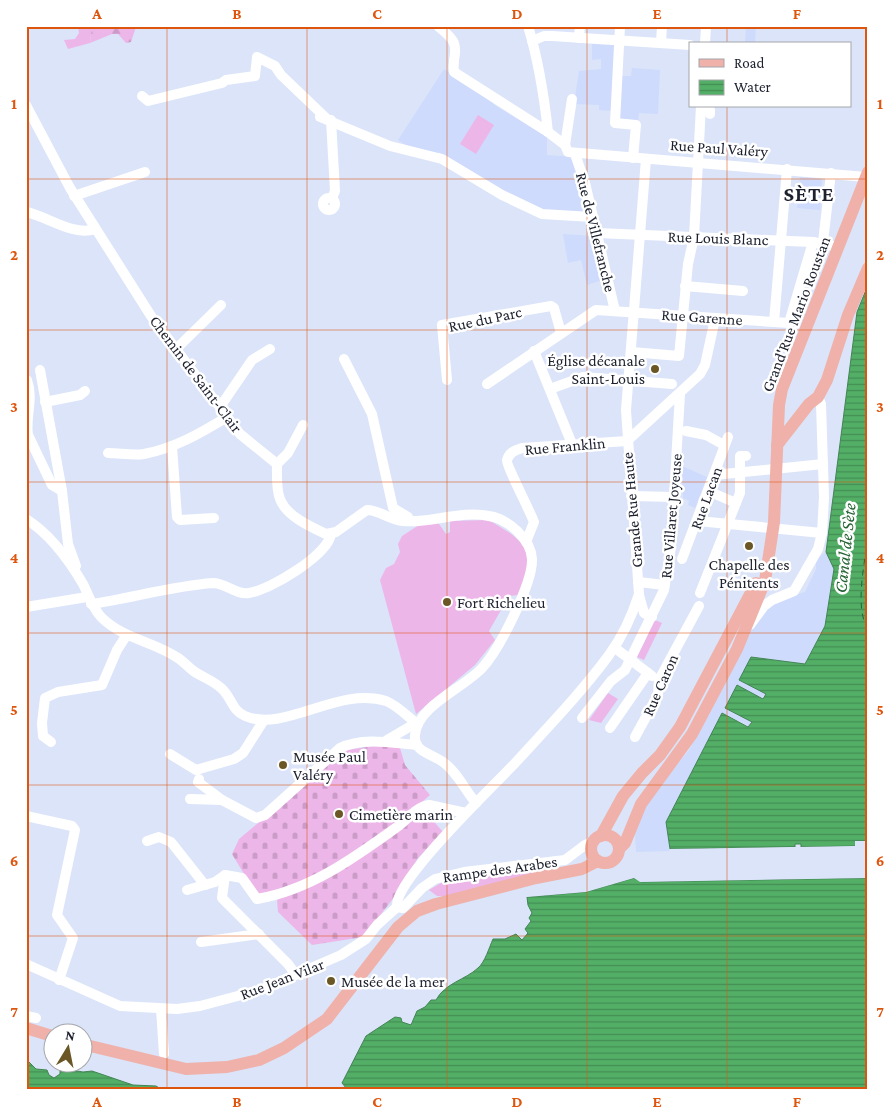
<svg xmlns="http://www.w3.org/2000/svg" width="894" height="1115" viewBox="0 0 894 1115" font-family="'Crimson Pro',serif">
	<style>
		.built { fill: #cedbfc }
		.grass { fill: #edb6e9 }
		.forest { fill: url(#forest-firs) }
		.cemetery { fill: url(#cemetery-stones) }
		.water { fill: url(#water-rules); stroke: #438455 }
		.pier { fill: #dbe4f9 }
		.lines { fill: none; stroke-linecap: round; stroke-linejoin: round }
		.ferry { stroke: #256433; stroke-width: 1; stroke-dasharray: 6 5; stroke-linecap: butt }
		.minor { stroke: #fff; stroke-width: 10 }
		.major { stroke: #efb1a9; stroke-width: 12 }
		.grid { fill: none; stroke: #de560e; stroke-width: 1; stroke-opacity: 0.55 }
		.poi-dot { fill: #6a5725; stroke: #fff; stroke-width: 2 }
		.labels { text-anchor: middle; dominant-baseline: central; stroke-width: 5; stroke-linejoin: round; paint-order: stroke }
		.street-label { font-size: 16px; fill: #1d212e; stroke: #fff }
		.poi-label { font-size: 16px; fill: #1d212e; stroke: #fff; text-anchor: start }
		.water-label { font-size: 18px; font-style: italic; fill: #256433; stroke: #fff }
		.district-label { font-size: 21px; font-weight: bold; letter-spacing: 1px; fill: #1d212e; stroke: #fff }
		.neatline { fill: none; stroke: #de560e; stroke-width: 2 }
		.grid-label { font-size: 16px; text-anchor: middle; font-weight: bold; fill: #de560e }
	</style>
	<defs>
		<pattern id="forest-firs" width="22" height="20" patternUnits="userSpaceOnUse" patternTransform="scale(1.25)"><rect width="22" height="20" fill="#edb6e9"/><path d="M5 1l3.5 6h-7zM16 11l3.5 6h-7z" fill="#cb9cc8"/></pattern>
		<pattern id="cemetery-stones" width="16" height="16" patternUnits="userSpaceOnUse" patternTransform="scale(1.25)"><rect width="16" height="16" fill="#edb6e9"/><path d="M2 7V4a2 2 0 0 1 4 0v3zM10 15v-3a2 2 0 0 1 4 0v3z" fill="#cb9cc8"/></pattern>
		<pattern id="water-rules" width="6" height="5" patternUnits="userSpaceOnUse" patternTransform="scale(1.25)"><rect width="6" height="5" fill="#53af66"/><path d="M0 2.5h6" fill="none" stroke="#448e54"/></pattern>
	</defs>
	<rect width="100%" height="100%" fill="#dbe4f9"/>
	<g class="built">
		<path d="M746 26H756L755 44H745Z"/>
		<path d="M592 44 615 45 613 111 599 110V105L574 104 579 71 601 69V59L592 60Z"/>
		<path d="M632 68 660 70 658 114 639 113 638 122 619 121 622 76H631Z"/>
		<path d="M444 69 494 101 493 104 547 137V155L575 157 588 213 542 211 497 190 439 152 437 156 410 148 398 140Z"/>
		<path d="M800 177 822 179 820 210 797 208Z"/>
		<path d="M563 234 595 236 606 279 587 285 581 260 568 263Z"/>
		<path d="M682 466 707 477 695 508 688 505 689 501 683 498Z"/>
		<path d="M826 552 834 569 825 626 805 664 766 693 764 699 737 685 751 721 749 726 722 713 666 822 670 851 636 852 635 835 638 820 652 794 689 750 757 620 778 600 805 592 816 569V559Z"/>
	</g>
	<g class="grass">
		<path d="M78 26H92L90 43 68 49 64 40 75 39 79 33Z"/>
		<path d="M478 115 494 125 476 154 460 144Z"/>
		<path d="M488 520C504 529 531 542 528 564 527 574 521 585 518 595L509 596 489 631 495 640 475 665 416 714 380 580 386 568 394 564 400 552 398 544 402 536 422 523 437 521 446 534 450 532V521Z"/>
		<path d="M655 620 662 623 644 660 637 657Z"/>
		<path d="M608 693 618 699 601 723 589 720Z"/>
		<path d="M547 866 546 871 446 896H437L429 890 446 880Z"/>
	</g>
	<path class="forest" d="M92 26H136V27L131 42 126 43 118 34H112L90 43Z"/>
	<g class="cemetery">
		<path d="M382 745 400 748 405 765 430 795 397 824 321 874 258 897 232 854 239 839 346 750Z"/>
		<path d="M423 809 443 832 418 858 392 900 363 937 312 945 278 912 277 900Z"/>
	</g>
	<g class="water">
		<path d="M868 285V841H856V846L801 847V844H795V847L670 849 666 822 722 713 748 727 752 722 725 708 737 685 763 699 766 694 739 680 751 657 805 664 825 626 834 569 826 552 857 312Z"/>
		<path d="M634 878 641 882 868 878V1089H347L342 1083 366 1036 395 1017 401 1018 402 1022 411 1025 417 1011 425 1007 431 1000H436C445 983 465 980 478 968 485 962 489 948 493 939H505L516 934 522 940 528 933 525 929 531 921 529 918 532 913 528 905 527 897 586 892Z"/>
		<path d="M26 1059 36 1069 47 1070 49 1075 54 1078 60 1074V1068L83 1072 92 1071 133 1085 156 1086 161 1089H26Z"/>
	</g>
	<g class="pier">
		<path d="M855 841H868V844H858L856 849 801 850 799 847 855 846Z"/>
		<path d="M792 847H797L795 850 669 851 670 849Z"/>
		<path d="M634 876 641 879 868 876V878L640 882 634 878 586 892 527 897V894H533L585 889Z"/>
	</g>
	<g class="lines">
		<path class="ferry" d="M868 537C865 561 854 609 868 629"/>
		<g class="minor">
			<path d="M438 26C451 38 458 40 454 60 454 64 453 67 454 72L548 132 565 145 568 152 866 177"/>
			<path d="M528 26C539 62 544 95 548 132"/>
			<path d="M620 26 615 123 636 125 633 158"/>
			<path d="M579 38 580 26"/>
			<path d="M532 41 544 36H552L690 45"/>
			<path d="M661 43 662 26"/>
			<path d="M705 44 706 26"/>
			<path d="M142 96 148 101 222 83 226 80 255 76 257 57 275 66 281 75 326 118"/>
			<path d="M26 105 70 188 151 316 240 434 277 464C277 475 276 489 280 499 286 516 311 527 326 534L336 532 367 510C379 510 390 520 403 521 429 524 461 510 489 516 508 519 531 539 532 559 533 583 499 650 482 668 464 688 417 706 415 735 413 752 433 754 443 762 457 772 465 790 476 803"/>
			<path d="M710 114V110"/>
			<path d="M320 117 390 146 442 159 502 195 542 214 592 217"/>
			<path d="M331 120 335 191 332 198"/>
			<path d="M565 145 572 99"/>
			<path d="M575 154 585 183 615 311"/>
			<path d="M74 196 145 172"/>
			<circle cx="329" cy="204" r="6"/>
			<path d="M26 212C47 216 74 237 95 229"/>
			<path d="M597 233 813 242 838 247"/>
			<path d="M823 242 831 173"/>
			<path d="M685 286 743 291"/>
			<path d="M774 322 787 169"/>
			<path d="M177 348 221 305"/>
			<path d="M534 351 572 444"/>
			<path d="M632 352 679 356 688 264 694 237 701 106"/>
			<path d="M344 359 372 414 393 508 408 517"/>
			<path d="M40 370 62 491"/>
			<path d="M27 380C34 399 25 416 28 435L52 485 62 491 68 544 76 566"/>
			<path d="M447 380 442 325 551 306 554 308 561 333"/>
			<path d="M487 384 596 310 789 323 813 242"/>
			<path d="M550 389 583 377 672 384"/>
			<path d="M45 402 80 395 85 391"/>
			<path d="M220 407 252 360 270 349"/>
			<path d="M686 431 706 435 724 445"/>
			<path d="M627 441 700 374 705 365 715 319"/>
			<path d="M172 446 177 517 180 520 214 518"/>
			<path d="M108 453C120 453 133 456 144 454 175 448 201 433 227 417"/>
			<path d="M277 464 288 453 303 425"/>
			<path d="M714 475 823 464"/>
			<path d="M708 491 736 503"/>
			<path d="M631 496 674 497"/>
			<path d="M26 519C50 534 69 560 83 584 89 596 92 607 101 617 123 639 153 641 178 658 184 662 189 668 195 672 204 678 217 682 224 691 232 700 233 711 245 716 285 733 338 686 386 701 398 706 407 716 416 723"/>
			<path d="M698 521 822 533"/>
			<path d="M526 542 534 522C530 511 506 465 507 460 509 452 516 450 522 448L627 441"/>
			<path d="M682 559 728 437"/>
			<path d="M638 582 665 585"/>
			<path d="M700 593 740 493V456H746"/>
			<path d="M639 595 644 613 652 617"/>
			<path d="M91 604C132 598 172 586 213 583 226 583 236 595 249 593 270 590 328 555 331 534"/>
			<path d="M26 607 87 597"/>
			<path d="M750 625 764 606 772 600 794 591 818 549 822 533 824 497 821 404 818 397"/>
			<path d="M619 651 652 676"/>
			<path d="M582 718 611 681 625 670 664 590 671 547 680 394"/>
			<path d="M610 728 648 673"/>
			<path d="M635 737 658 695 659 680 699 606"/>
			<path d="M387 740 416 723"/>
			<path d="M51 742 43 736 42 723 45 698 58 692 102 685 117 650 126 636"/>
			<path d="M170 754 196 770 234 759 243 753 264 720"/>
			<path d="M199 779 198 782 222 800 256 818 265 815 340 748C364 737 392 743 417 745"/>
			<path d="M190 799 222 800"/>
			<path d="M26 816 72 826 75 830 57 915 73 938 59 980"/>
			<path d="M147 841 159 837 171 842 205 885"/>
			<path d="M187 890 215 882 225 875"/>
			<path d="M397 907 403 908 422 888 435 879 464 872 565 860 585 845 594 841"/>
			<path d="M201 942 259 934"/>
			<path d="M26 964 120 1006 177 1009 200 1006 260 990 341 955 366 939 377 925 397 907C393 881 496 784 516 762 548 727 581 693 609 655 623 636 632 616 639 594L626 410 646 159"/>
			<path d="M296 975 288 964 222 898 225 875 242 878 257 899C310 890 354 858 397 827 407 820 416 807 429 805L466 813"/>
			<path d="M161 1009 164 1054"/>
			<path d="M26 1016 36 1018"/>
		</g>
		<g class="major">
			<path d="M777 445 809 404 818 397 827 380 848 315 868 268"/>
			<circle cx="605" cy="849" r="14"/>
			<path d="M601 836 623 796 642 773 660 755 680 727 756 583"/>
			<path d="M619 849 625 843 641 804 692 734 737 649 765 581 774 522 779 405 782 389 868 172"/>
			<path d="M26 1028 52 1036"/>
			<path d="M82 1044 186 1069 227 1067 259 1060 284 1048 327 1019 398 927 417 911 436 904 536 878 582 869 598 861"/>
		</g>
	</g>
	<path class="grid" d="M167 26V1089M307 26V1089M447 26V1089M587 26V1089M727 26V44M727 106V1089M26 179H868M26 330H868M26 482H868M26 633H868M26 785H868M26 936H868"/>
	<g class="poi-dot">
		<circle cx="655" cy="369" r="5"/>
		<circle cx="749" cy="546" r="5"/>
		<circle cx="447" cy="602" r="5"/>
		<circle cx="283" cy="765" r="5"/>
		<circle cx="339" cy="814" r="5"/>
		<circle cx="331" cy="981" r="5"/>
	</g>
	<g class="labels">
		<g class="street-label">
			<text transform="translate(719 148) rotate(4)">Rue Paul Valéry</text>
			<text transform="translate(596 232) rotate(76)">Rue de Villefranche</text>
			<text transform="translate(718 238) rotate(2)">Rue Louis Blanc</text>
			<text transform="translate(796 314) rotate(-69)">Grand'Rue Mario Roustan</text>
			<text transform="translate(702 317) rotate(4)">Rue Garenne</text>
			<text transform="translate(485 319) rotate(-12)">Rue du Parc</text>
			<text transform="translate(196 374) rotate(53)">Chemin de Saint-Clair</text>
			<text transform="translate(565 446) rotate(-5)">Rue Franklin</text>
			<text transform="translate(706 498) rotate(-70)">Rue Lacan</text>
			<text transform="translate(632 510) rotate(-95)">Grande Rue Haute</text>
			<text transform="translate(671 516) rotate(-85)">Rue Villaret Joyeuse</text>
			<text transform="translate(660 685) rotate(-66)">Rue Caron</text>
			<text transform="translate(500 869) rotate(-8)">Rampe des Arabes</text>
			<text transform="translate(282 979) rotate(-21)">Rue Jean Vilar</text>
		</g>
		<g class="poi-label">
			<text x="645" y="360" text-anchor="end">Église décanale<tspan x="645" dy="18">Saint-Louis</tspan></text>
			<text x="749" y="564" text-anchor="middle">Chapelle des<tspan x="749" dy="18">Pénitents</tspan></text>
			<text x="457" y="602">Fort Richelieu</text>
			<text x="293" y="756">Musée Paul<tspan x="293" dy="18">Valéry</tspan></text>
			<text x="349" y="814">Cimetière marin</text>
			<text x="341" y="981">Musée de la mer</text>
		</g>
		<g class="water-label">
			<text transform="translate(845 548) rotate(-84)">Canal de Sète</text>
		</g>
		<g class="district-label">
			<text x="809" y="194">SÈTE</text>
		</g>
	</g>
	<rect width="894" height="1115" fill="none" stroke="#ffffff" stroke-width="55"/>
	<rect x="689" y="42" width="162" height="65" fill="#ffffff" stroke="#a5a6ab"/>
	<rect x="699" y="59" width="25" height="8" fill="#efb1a9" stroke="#a5a6ab"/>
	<text x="734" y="68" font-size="15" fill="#1d212e">Road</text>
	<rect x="699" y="80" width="25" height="15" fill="url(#water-rules)" stroke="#a5a6ab"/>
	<text x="734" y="92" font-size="15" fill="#1d212e">Water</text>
	<g transform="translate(68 1048) rotate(10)"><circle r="24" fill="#ffffff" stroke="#a5a6ab"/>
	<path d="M0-4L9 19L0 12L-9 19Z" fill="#6a5725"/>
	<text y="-8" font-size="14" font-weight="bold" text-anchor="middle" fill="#1d212e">N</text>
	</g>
	<rect x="28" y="28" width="838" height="1060" class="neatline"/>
	<g class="grid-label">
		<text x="97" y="19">A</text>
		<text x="237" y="19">B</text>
		<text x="377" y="19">C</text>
		<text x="517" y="19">D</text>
		<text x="657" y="19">E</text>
		<text x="797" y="19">F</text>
		<text x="14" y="109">1</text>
		<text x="880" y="109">1</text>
		<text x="14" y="260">2</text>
		<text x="880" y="260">2</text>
		<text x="14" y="412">3</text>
		<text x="880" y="412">3</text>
		<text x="14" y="563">4</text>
		<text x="880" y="563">4</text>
		<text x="14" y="715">5</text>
		<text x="880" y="715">5</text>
		<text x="14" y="866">6</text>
		<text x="880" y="866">6</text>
		<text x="14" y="1017">7</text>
		<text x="880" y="1017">7</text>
		<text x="97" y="1107">A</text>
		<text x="237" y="1107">B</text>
		<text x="377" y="1107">C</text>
		<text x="517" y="1107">D</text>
		<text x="657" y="1107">E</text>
		<text x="797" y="1107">F</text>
	</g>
</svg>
